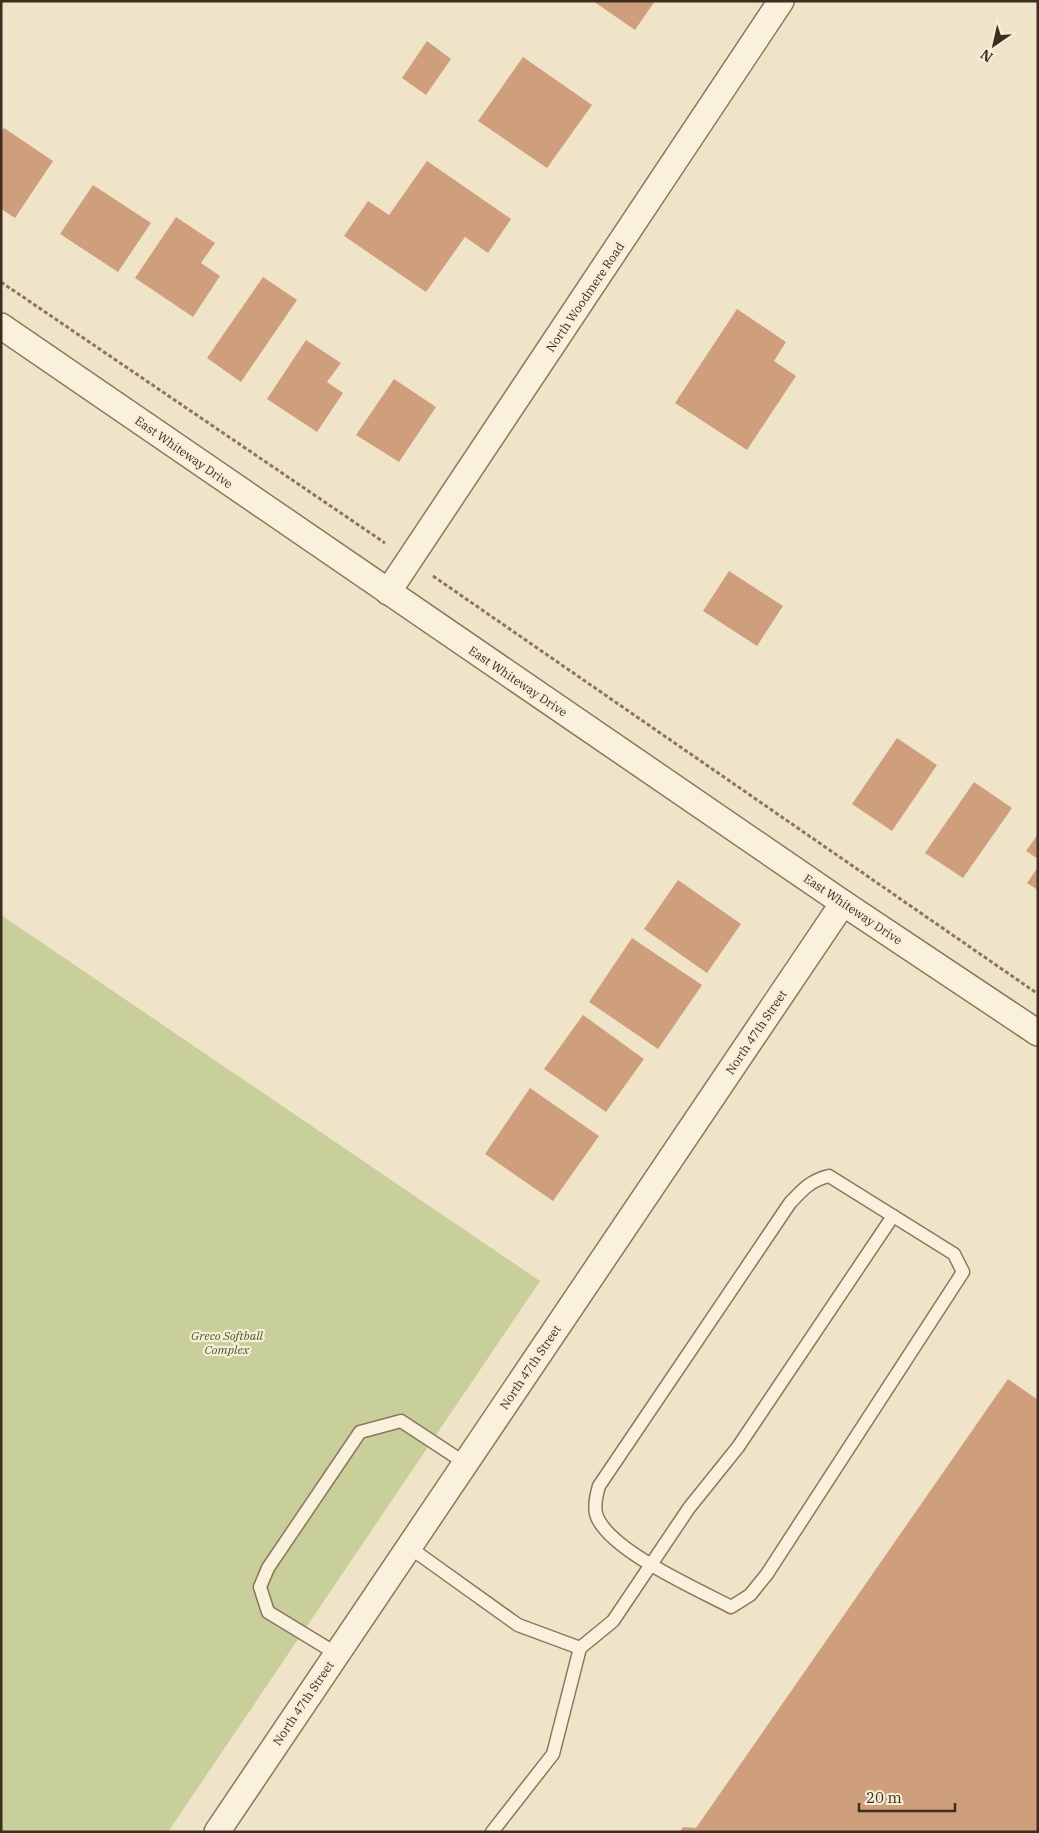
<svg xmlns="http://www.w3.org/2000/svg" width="1039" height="1833" viewBox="0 0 1039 1833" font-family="'IBM Plex Serif',serif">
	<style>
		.green { fill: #c9cf9b }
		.building { fill: #cf9f7d }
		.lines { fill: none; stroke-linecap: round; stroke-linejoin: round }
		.service-casing { stroke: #8d765c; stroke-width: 15 }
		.minor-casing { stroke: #8d765c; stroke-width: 28 }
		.path { stroke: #8d765c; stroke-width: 3; stroke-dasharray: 4 2.5; stroke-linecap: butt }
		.service { stroke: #faf1dc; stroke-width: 12 }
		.minor { stroke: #faf1dc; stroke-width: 25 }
		.labels { text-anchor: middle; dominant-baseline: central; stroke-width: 4.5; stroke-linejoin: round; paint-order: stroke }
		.street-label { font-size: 12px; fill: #3d2e20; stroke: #f7eed8 }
		.park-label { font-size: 12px; font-style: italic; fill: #4d5a26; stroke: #f7eed8 }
	</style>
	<rect width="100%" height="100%" fill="#f0e4c8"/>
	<path class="green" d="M1 915 540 1281 168 1832H1Z"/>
	<g class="building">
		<path d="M593 1H655L635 30Z"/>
		<path d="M427 41 451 59 426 95 402 78Z"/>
		<path d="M523 57 592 105 547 168 478 121Z"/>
		<path d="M4 128 53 161 15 218 1 209V133Z"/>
		<path d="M427 161 511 219 488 253 465 237 426 292 344 236 368 201 389 215Z"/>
		<path d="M93 185 151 223 118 272 60 234Z"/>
		<path d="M176 217 215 243 201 263 220 276 193 317 135 278Z"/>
		<path d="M263 277 297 300 241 382 207 358Z"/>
		<path d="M737 309 786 342 774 361 796 376 747 450 675 403Z"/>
		<path d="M306 340 341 363 327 382 343 393 317 432 267 399Z"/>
		<path d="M394 379 436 407 399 462 356 435Z"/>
		<path d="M729 571 783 606 757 646 703 611Z"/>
		<path d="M897 738 937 765 892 831 852 804Z"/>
		<path d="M974 782 1012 808 963 878 925 853Z"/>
		<path d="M1038 834V859L1026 851Z"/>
		<path d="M1038 867V890L1027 883Z"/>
		<path d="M678 880 741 924 707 973 644 929Z"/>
		<path d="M632 938 702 985 658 1049 589 1002Z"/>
		<path d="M583 1015 644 1059 606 1112 544 1069Z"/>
		<path d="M530 1088 599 1136 553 1201 485 1154Z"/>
		<path d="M1008 1379 1038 1400V1832H680L683 1827 696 1828Z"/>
	</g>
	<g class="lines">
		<defs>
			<g id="service">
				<path d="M829 1176 954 1254 963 1272 767 1574 750 1595 731 1607C697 1589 615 1553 598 1519 593 1510 596 1496 599 1486L790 1203C802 1190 811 1180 829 1176Z"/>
				<path d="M409 1547 518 1625 580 1648 613 1621 689 1508 738 1447 893 1216"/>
				<path d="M337 1654 268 1612 260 1587 268 1568 360 1432 401 1421 465 1463"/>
				<path d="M492 1832 553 1754 580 1648"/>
			</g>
			<g id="minor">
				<path d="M1 326 843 903 1038 1033"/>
				<path d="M388 592 781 1"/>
				<path d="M217 1832 843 903"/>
			</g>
		</defs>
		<use href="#service" class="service-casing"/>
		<use href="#minor" class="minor-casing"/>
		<g class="path">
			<path d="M1 282 385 543"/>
			<path d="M433 576 1038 994"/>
		</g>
		<use href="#service" class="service"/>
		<use href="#minor" class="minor"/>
	</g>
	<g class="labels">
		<g class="street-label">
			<text transform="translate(585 297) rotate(-56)">North Woodmere Road</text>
			<text transform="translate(184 452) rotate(35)">East Whiteway Drive</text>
			<text transform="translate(518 681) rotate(34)">East Whiteway Drive</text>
			<text transform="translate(853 909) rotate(34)">East Whiteway Drive</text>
			<text transform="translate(756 1032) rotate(-56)">North 47th Street</text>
			<text transform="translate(530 1367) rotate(-56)">North 47th Street</text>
			<text transform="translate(303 1703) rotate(-56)">North 47th Street</text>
		</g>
		<g class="park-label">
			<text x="227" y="1335">Greco Softball<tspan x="227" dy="14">Complex</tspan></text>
		</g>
	</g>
	<rect width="1039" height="1833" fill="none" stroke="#3d2e20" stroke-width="5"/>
	<g transform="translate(994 45) rotate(214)" stroke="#f7eed8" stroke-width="4" paint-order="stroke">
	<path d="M0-4L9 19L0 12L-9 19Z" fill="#3d2e20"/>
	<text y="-8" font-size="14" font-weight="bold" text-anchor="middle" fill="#3d2e20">N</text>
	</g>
	<path d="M859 1803v8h96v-8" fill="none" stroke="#3d2e20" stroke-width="2.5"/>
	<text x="866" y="1803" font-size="15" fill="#3d2e20" stroke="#f7eed8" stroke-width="4" paint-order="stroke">20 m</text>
</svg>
